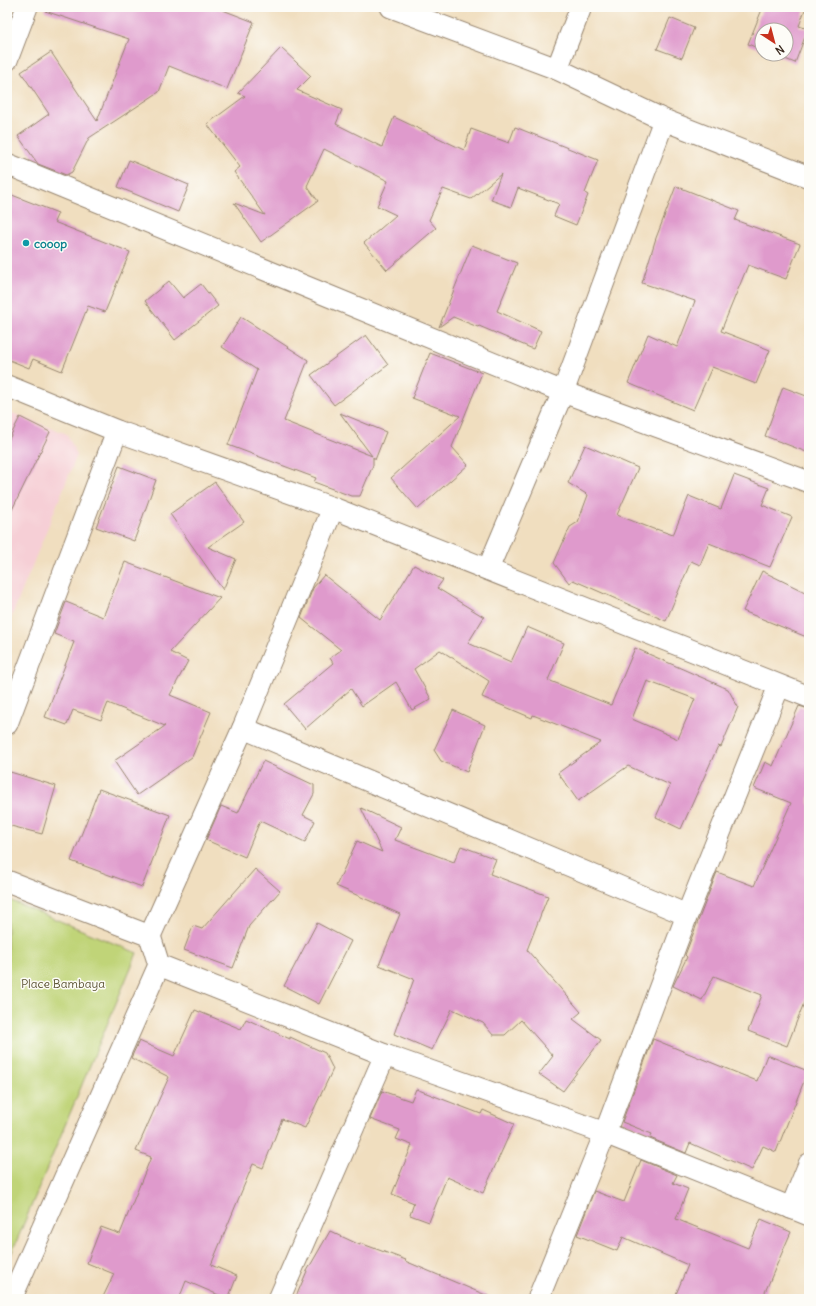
<svg xmlns="http://www.w3.org/2000/svg" width="816" height="1306" viewBox="0 0 816 1306" font-family="Delius,sans-serif">
	<style>
		.built { fill: #f6cfd6 }
		.green { fill: #c0d478; stroke: #7e7f4b }
		.building { fill: #df9acc; fill-rule: evenodd }
		.lines { fill: none; stroke-linecap: round; stroke-linejoin: round }
		.minor-casing { stroke: #96846e; stroke-width: 23 }
		.minor { stroke: #fff; stroke-width: 21 }
		.culture-dot { fill: #0f9aa8; stroke: #fdfcf7; stroke-width: 1.5 }
		.labels { text-anchor: middle; dominant-baseline: central; stroke-width: 3; stroke-linejoin: round; paint-order: stroke }
		.culture-label { font-size: 12px; font-weight: bold; fill: #0d838f; stroke: #fdfcf7; text-anchor: start }
		.park-label { font-size: 12px; fill: #5c5434; stroke: #fdfcf7 }
	</style>
	<rect width="100%" height="100%" fill="#fdfcf7"/>
	<filter id="ink" filterUnits="userSpaceOnUse"><feTurbulence type="fractalNoise" baseFrequency=".025" numOctaves="2"/><feDisplacementMap in="SourceGraphic" scale="8" xChannelSelector="R" yChannelSelector="G"/><feConvolveMatrix kernelMatrix="1 2 1 2 8 2 1 2 1" color-interpolation-filters="sRGB"/></filter>
	<filter id="wash" filterUnits="userSpaceOnUse"><feTurbulence type="fractalNoise" baseFrequency=".012" numOctaves="4" result="noise"/><feDisplacementMap in="SourceGraphic" scale="16" xChannelSelector="R" yChannelSelector="G"/><feGaussianBlur stdDeviation="0.9" result="paint"/><feColorMatrix in="noise" values="0 0 0 0 0 0 0 0 0 0 0 0 0 0 0 0 0 1.4 0 .05"/><feComposite in="paint" operator="in"/></filter>
	<g filter="url(#wash)">
		<rect width="100%" height="100%" fill="#f0debf"/>
		<path class="built" d="M7 411 67 434 77 455 7 628Z"/>
		<path class="green" d="M7 899 137 953 7 1264Z"/>
		<g id="blocks">
			<g class="building">
				<path d="M46 7H215L254 22 227 89 169 66 159 92 89 138 72 172 66 175 38 164 18 136 49 114 21 72 51 52 97 121 129 39 45 11Z"/>
				<path d="M763 7H806L799 26 808 29 795 63 773 54H786V30H762V50L748 44Z"/>
				<path d="M670 18 694 28 682 58 657 49Z"/>
				<path d="M281 48 311 76 297 90 342 110 336 124 382 147 394 117 464 150 471 129 509 143 515 127 598 160 585 193 588 195 576 225 554 216 559 204 518 188 511 207 491 200 501 174 471 199 443 189 429 220 436 228 387 270 364 243 396 215 377 206 388 181 324 149 307 186 318 201 261 242 234 203 265 215 234 172 240 167 207 124 245 96 238 93Z"/>
				<path d="M129 160 189 185 178 212 118 187Z"/>
				<path d="M676 186 739 211 735 220 800 244 786 279 748 265 721 331 770 350 756 384 712 367 693 410 628 383 648 334 677 347 695 301 642 283 656 238Z"/>
				<path d="M7 193 58 213 54 222 130 252 105 312 88 306 62 371 33 359 29 368 7 359Z"/>
				<path d="M472 245 517 263 497 311 541 331 533 349 479 326 478 327 453 317 439 327Z"/>
				<path d="M169 281 183 298 201 284 218 306 175 340 145 301Z"/>
				<path d="M241 317 308 360 284 421 372 456 340 413 386 432 375 460 373 457V465L360 496H351L314 482 316 478 228 445 257 370 222 347Z"/>
				<path d="M366 335 388 365 334 405 311 375Z"/>
				<path d="M430 353 482 373 452 447 468 465 418 509 391 478 460 416 412 398Z"/>
				<path d="M783 387 809 397V453L765 436Z"/>
				<path d="M20 417 50 432 7 520V443Z"/>
				<path d="M585 445 638 468 617 515 656 530V529L673 535 689 496 721 509 734 475 769 488 762 505 792 517 770 567 709 543 700 565 691 561 666 621 573 580 569 583 554 563 570 527 578 522 588 495 568 483Z"/>
				<path d="M119 466 156 480 134 541 96 527Z"/>
				<path d="M215 482 244 522 208 547 236 559 223 590 170 514Z"/>
				<path d="M125 562 220 598 170 652 188 661 170 695 211 712 192 757 137 795 114 761 165 726 108 703 101 720 73 710 67 725 45 717 74 642 54 634 66 602 103 617Z"/>
				<path d="M414 565 443 580 437 588 484 617 468 643 511 662 527 627 564 643 548 680 611 705 635 648 728 689 738 707 721 747 718 746 681 829 656 817 670 785 628 766 578 801 558 773 601 742 533 715 532 718 482 697 489 681 440 650 414 669 431 699 412 710 396 682 362 706 351 689 305 729 284 704 333 663 330 658 341 650 301 618 313 588 324 575 380 620ZM647 681 695 699 678 739 632 719Z"/>
				<path d="M762 571 809 594V638L743 611Z"/>
				<path d="M799 706 809 709V990L787 1046 748 1031 762 995 714 976 702 1000 673 986 687 957 685 955 717 872 754 886 791 803 754 788 765 762 773 766Z"/>
				<path d="M453 710 485 725 467 772 441 761 434 750Z"/>
				<path d="M263 761 314 785V794L303 815 315 821 305 842 260 821 245 857 206 840 221 806 238 813Z"/>
				<path d="M7 771 56 786 42 834 7 825Z"/>
				<path d="M99 789 170 815 142 887 71 861Z"/>
				<path d="M361 808 401 827 395 840 454 862 461 846 496 859 490 874 548 896 527 950 581 1012 573 1019 601 1040 563 1091 539 1074 553 1056 521 1020 505 1035H493L483 1023 452 1009 432 1050 394 1034 414 979 379 965 400 914 336 886 357 841 382 852Z"/>
				<path d="M255 869 280 891 249 926 233 968 184 950 193 926 202 929Z"/>
				<path d="M317 923 351 941 319 1004 284 986Z"/>
				<path d="M195 1010 241 1029 246 1019 290 1039V1037L325 1053 333 1069 305 1128 282 1119 263 1168 253 1164 211 1265 237 1276 228 1299 186 1281 179 1299H102L114 1274 87 1263 101 1227 120 1234 151 1157 136 1151 169 1077 131 1058 139 1041 174 1056Z"/>
				<path d="M653 1039 757 1081 767 1055 808 1071 776 1152 763 1146 752 1170 690 1143 686 1153 650 1138 652 1134 622 1122Z"/>
				<path d="M416 1089 481 1114 483 1110 514 1124 483 1193 447 1177 429 1222 410 1215 414 1203 392 1194 412 1145 396 1139 400 1130 370 1119 382 1091 411 1101Z"/>
				<path d="M641 1160 677 1175 673 1183 688 1189 676 1219 748 1248 761 1219 791 1232 762 1299H674L688 1265 623 1237 617 1251 577 1235 594 1191 624 1202Z"/>
				<path d="M330 1231 360 1245V1243L406 1260 405 1261 495 1299H295L307 1271Z"/>
			</g>
		</g>
	</g>
	<g filter="url(#ink)">
		<use href="#blocks" fill-opacity="0" stroke="#96846e" stroke-width="1"/>
		<g class="lines">
			<defs>
				<g id="minor">
					<path d="M391 7 557 69 664 120 809 177"/>
					<path d="M7 60 27 7"/>
					<path d="M557 69 581 7"/>
					<path d="M7 164 563 392 809 482"/>
					<path d="M7 386 117 431 333 508 809 697"/>
					<path d="M488 569 563 392 664 120"/>
					<path d="M7 724 117 431"/>
					<path d="M243 728 687 915"/>
					<path d="M7 881 150 936 159 965 385 1055 605 1133 809 1215"/>
					<path d="M150 936 243 728 333 508"/>
					<path d="M791 1208 809 1164"/>
					<path d="M11 1299 159 965"/>
					<path d="M279 1299 385 1055"/>
					<path d="M538 1299 605 1133 687 915 779 686"/>
				</g>
			</defs>
			<use href="#minor" class="minor-casing"/>
			<use href="#minor" class="minor"/>
		</g>
	</g>
	<circle class="culture-dot" cx="26" cy="243" r="4"/>
	<g class="labels">
		<g class="culture-label">
			<text x="34" y="243">cooop</text>
		</g>
		<g class="park-label">
			<text x="63" y="983">Place Bambaya</text>
		</g>
	</g>
	<rect width="816" height="1306" fill="none" stroke="#fdfcf7" stroke-width="24"/>
	<g transform="translate(774 42) rotate(144)"><circle r="19" fill="#fdfcf7" stroke="#afa8a0"/>
	<path d="M0-3L7 15L0 10L-7 15Z" fill="#c8321e"/>
	<text y="-6" font-size="11" font-weight="bold" text-anchor="middle" fill="#3b2a1e">N</text>
	</g>
</svg>
